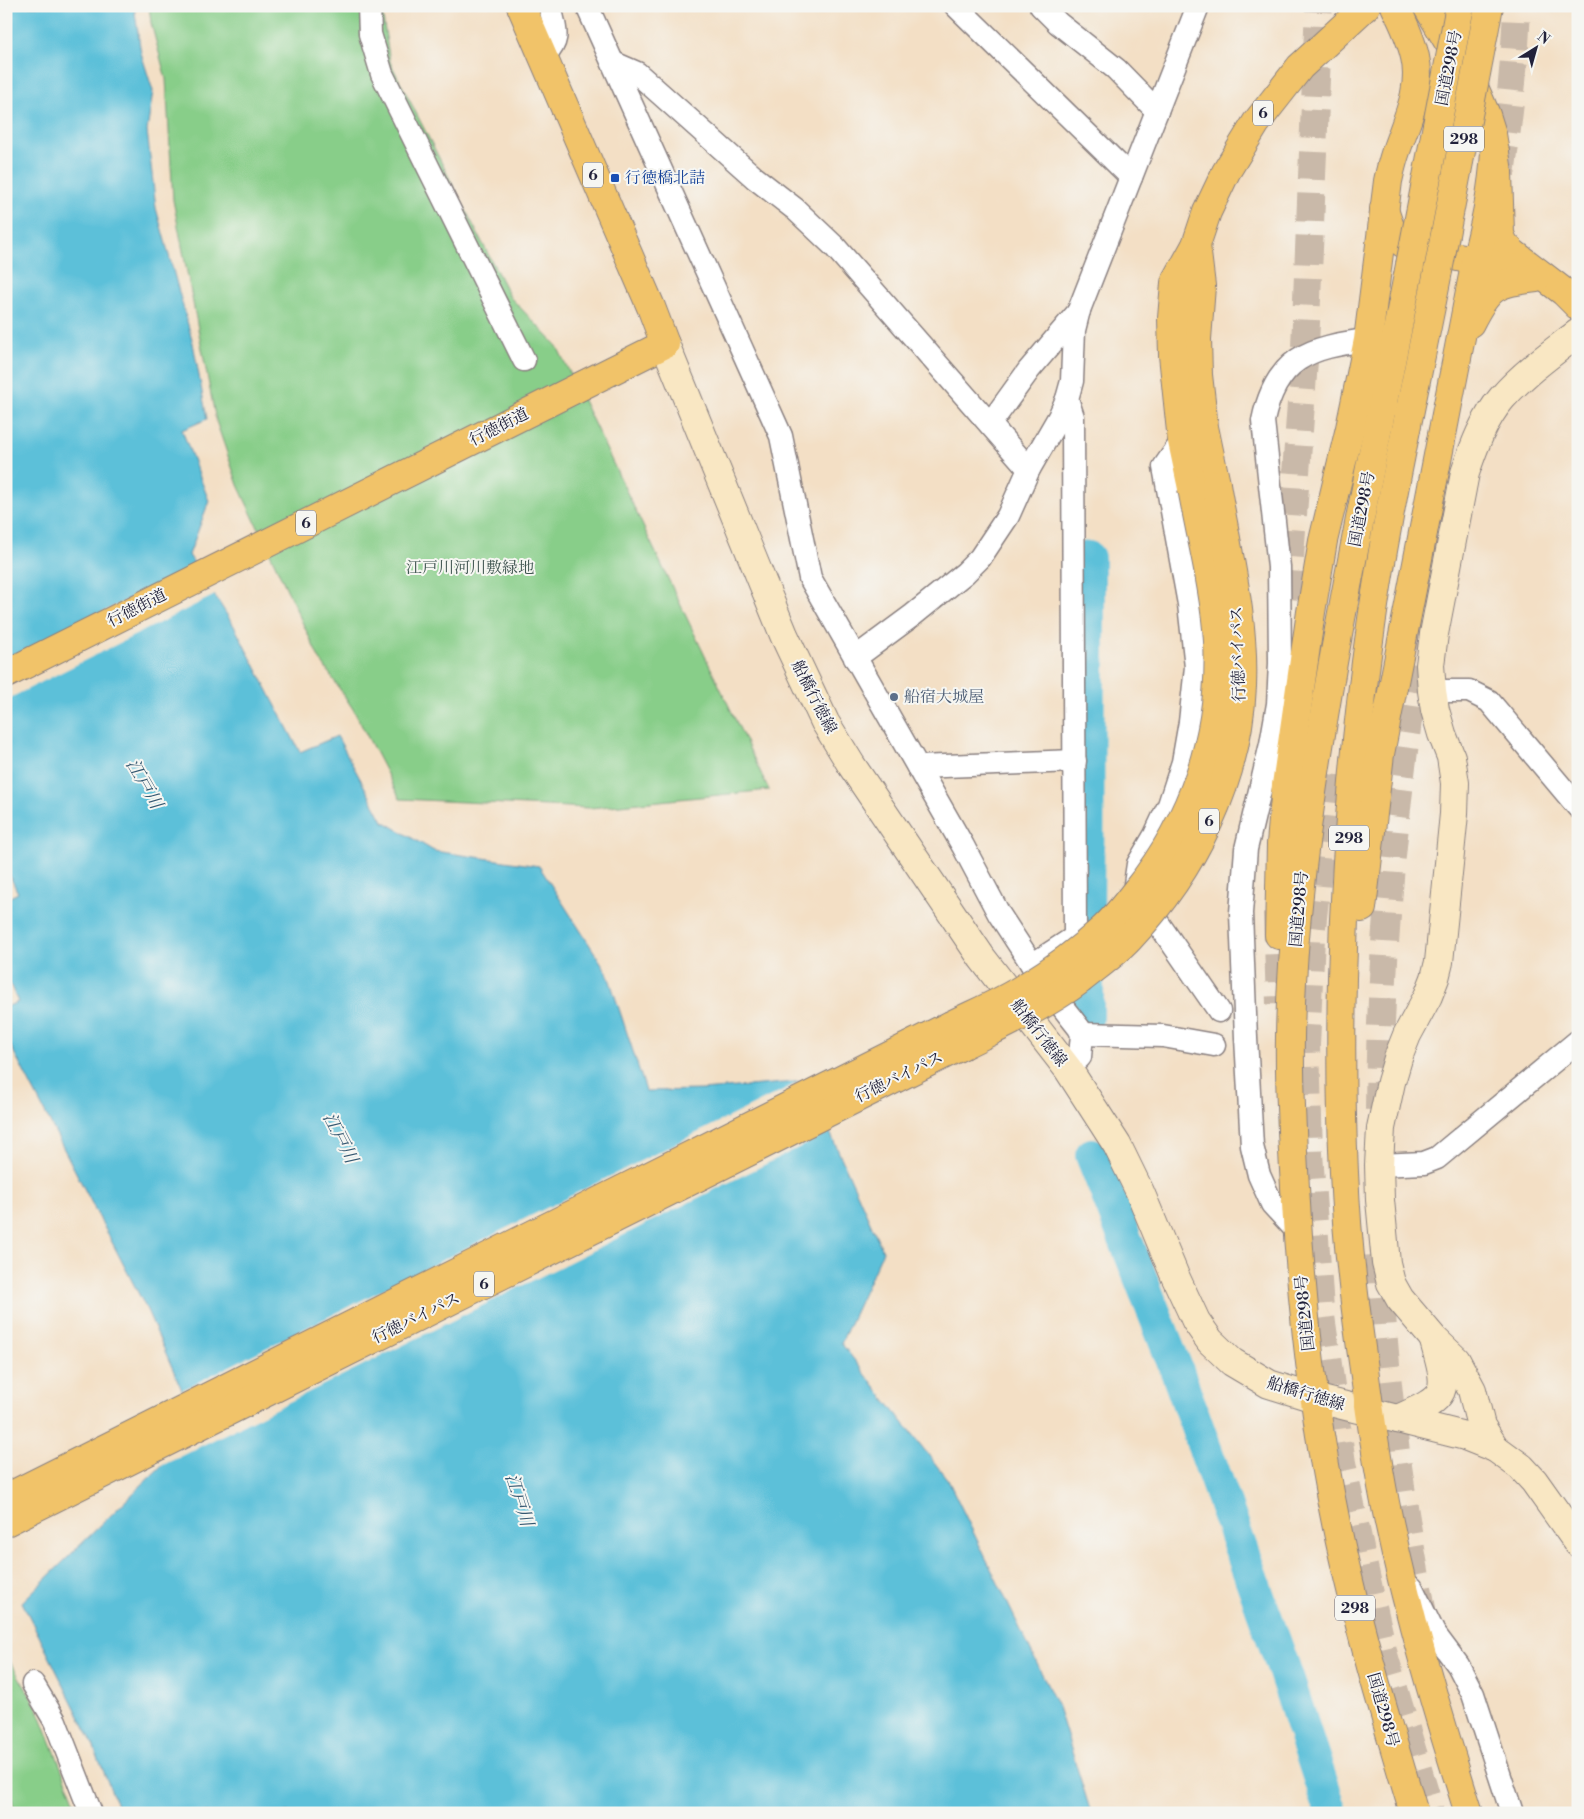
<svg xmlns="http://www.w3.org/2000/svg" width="1584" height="1819" viewBox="0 0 1584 1819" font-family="'Libre Bodoni','Noto Serif JP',serif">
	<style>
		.green { fill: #88ce89; stroke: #557862 }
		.water { fill: #5bc0d9; stroke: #3e718a }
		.pier { fill: #f3dfc5 }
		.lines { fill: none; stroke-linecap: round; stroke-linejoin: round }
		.river { stroke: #5bc0d9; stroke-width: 34 }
		.highway-tunnel { stroke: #c9b9a9; stroke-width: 28; stroke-dasharray: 28 14; stroke-linecap: butt }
		.street-casing { stroke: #8a8080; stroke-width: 25 }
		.secondary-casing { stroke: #8a8080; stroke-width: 30 }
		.primary-casing { stroke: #8a8080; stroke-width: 30 }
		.highway-casing { stroke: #8a8080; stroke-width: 30 }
		.street { stroke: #fff; stroke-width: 22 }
		.secondary { stroke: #f9e7c3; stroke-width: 28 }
		.primary { stroke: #f1c369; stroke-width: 28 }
		.highway { stroke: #f1c369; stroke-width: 28 }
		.primary-bridge-casing { stroke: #8a8080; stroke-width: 30; stroke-linecap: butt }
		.highway-bridge-casing { stroke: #8a8080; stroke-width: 30; stroke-linecap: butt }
		.primary-bridge { stroke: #f1c369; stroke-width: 28 }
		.highway-bridge { stroke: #f1c369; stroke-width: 28 }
		.transit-dot { fill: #1a4fb4; stroke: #f6f6f2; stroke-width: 2 }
		.service-dot { fill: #5c6f8a; stroke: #f6f6f2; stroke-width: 2 }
		.labels { text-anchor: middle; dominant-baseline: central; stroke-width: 4; stroke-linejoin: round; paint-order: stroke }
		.shield { fill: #f6f6f2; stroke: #626272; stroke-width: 1 }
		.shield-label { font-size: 15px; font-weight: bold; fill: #22223b }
		.street-label { font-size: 16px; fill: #22223b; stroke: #f6f6f2 }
		.transit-label { font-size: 16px; fill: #164399; stroke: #f6f6f2; text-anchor: start }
		.park-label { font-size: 16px; fill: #415652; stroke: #f6f6f2 }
		.service-label { font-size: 16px; fill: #4e5e75; stroke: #f6f6f2; text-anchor: start }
		.water-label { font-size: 18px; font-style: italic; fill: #365972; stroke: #f6f6f2 }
	</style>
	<rect width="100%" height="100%" fill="#f6f6f2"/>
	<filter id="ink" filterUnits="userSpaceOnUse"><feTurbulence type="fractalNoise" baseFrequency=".02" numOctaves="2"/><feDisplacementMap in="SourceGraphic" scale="10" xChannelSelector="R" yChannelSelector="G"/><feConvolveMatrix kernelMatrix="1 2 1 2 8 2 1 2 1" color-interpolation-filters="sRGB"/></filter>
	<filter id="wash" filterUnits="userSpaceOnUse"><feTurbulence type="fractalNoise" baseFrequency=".0096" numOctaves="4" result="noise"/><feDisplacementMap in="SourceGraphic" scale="20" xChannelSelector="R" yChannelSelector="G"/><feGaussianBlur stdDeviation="1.12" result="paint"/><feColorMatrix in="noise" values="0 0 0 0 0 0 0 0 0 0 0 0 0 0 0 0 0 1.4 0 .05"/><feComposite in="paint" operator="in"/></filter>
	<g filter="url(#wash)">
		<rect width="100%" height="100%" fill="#f3dfc5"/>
		<g class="green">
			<path d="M149 6H381L390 62 510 297 557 346 769 790 590 808 400 799 353 709 319 658 238 485 216 421 173 200 166 79 151 23Z"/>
			<path d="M6 1658 9 1660 38 1709 79 1813H15L6 1773Z"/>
		</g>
		<path class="water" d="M6 6H134L141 53 153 91 147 131 156 208 193 343 207 419 182 430 209 501 189 555 234 626 300 752 337 736 383 821 434 851 539 866 607 972 646 1091 702 1090 807 1081 883 1251 841 1343 948 1480 1058 1707 1091 1813H120L92 1742 22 1602 199 1429 147 1310 6 1037V1007L18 1002 6 975V899L18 893 6 868Z"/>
		<g class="pier">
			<path d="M198 565 217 594 6 700V660Z"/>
			<path d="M808 1078 832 1131 155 1469 196 1428 180 1391 805 1079Z"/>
		</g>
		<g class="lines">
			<g class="river">
				<path d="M1087 1016 1088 558"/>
				<path d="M1092 1155 1177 1371 1283 1666 1331 1813"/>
			</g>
		</g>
	</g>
	<g filter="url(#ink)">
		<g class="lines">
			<g class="highway-tunnel">
				<path d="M1501 174C1509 118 1515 62 1517 6"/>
				<path d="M1287 599 1305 347 1319 6"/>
				<path d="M1328 774 1311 937 1306 1045 1309 1153 1320 1309 1342 1463 1362 1558 1384 1655 1431 1813"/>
				<path d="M1277 912 1280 1004"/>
				<path d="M1379 1110C1380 1006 1386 902 1398 799 1410 696 1427 594 1444 492"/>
				<path d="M1379 1255C1383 1376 1400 1496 1423 1614"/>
			</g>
			<defs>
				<g id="street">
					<path d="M369 6 370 34 382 74 524 360"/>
					<path d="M587 6 781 436 810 578 963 846 999 914 1046 986 1079 1028 1082 1034 1080 1057 1068 1069"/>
					<path d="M956 6 1131 177"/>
					<path d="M1041 6 1058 23 1116 69 1157 111"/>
					<path d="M544 57C562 38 555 30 550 6"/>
					<path d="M614 63 637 73 755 178 795 209 835 247 1029 469"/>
					<path d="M990 424 1029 370 1079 311"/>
					<path d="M1182 441 1164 467 1189 604 1196 667 1190 722 1183 762 1169 805 1155 835 1138 864 1135 884 1143 901 1219 1011"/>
					<path d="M855 658 913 615 965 573 980 558 1008 516 1029 469 1059 417 1067 399 1072 381 1074 330 1079 310 1198 6"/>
					<path d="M1432 691H1469L1489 701 1578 807"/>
					<path d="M918 767 1075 761"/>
					<path d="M1032 965 1075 937 1073 417 1067 399"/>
					<path d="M1082 1034 1163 1036 1214 1045"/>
					<path d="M1379 1165 1424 1163 1437 1158 1578 1041"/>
					<path d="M1297 1231 1272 1204 1259 1175 1252 1146 1246 1038 1241 913 1246 849 1271 744 1278 704 1280 663 1279 567 1263 421C1276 358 1309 347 1368 340"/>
					<path d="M1412 1588 1434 1633 1458 1665 1473 1694 1512 1813"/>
					<path d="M33 1684 55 1721 91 1813"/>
				</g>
				<g id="secondary">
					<path d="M665 344 784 635 825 722 852 766 982 958 1068 1069 1117 1145 1140 1192 1175 1276 1196 1321 1210 1341 1232 1362 1269 1384 1314 1398 1465 1436 1495 1448 1521 1467 1534 1481 1578 1543"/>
					<path d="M1398 1419C1449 1396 1449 1394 1434 1341"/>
					<path d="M1495 1448 1481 1426 1472 1390 1456 1360 1434 1339 1400 1299 1391 1283 1386 1263 1380 1200 1379 1165 1381 1128 1391 1082 1399 1055 1407 1035 1428 996 1435 978 1439 962 1454 814 1455 783 1451 757 1442 734 1435 710 1432 691 1430 665 1434 634 1465 473C1474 446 1484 419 1502 398 1524 373 1552 353 1578 333"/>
				</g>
				<g id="primary">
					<path d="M1196 245 1201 286 1197 339 1198 375 1204 427 1216 484"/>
					<path d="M1192 488 1182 441 1173 355 1172 318 1175 283 1196 245 1207 212 1226 172 1256 123 1300 67 1366 6"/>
					<path d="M6 674 665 344 651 307 521 6"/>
					<path d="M6 1498 951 1025"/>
					<path d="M6 1522 961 1046"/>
				</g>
				<g id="highway">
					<path d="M1427 6 1471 80 1486 115 1492 134 1498 172 1500 234 1504 244 1513 253 1564 292 1578 306"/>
					<path d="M1384 209C1389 226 1393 240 1410 247L1535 273"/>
					<path d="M1410 265C1384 399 1356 533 1332 668 1311 790 1292 913 1290 1037 1289 1087 1292 1137 1295 1187 1301 1299 1313 1413 1336 1523 1356 1621 1385 1717 1414 1813"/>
					<path d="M1438 271C1415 389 1388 507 1371 626 1354 743 1345 861 1342 978 1340 1077 1341 1178 1352 1276 1355 1305 1359 1334 1363 1362 1370 1414 1377 1466 1388 1517 1409 1618 1438 1715 1469 1813"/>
					<path d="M1470 323C1489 285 1496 283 1536 278"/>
					<path d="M1362 908 1380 754 1476 260C1485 224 1493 190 1495 152"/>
					<path d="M1279 935 1281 844 1286 785 1311 612 1323 541 1350 428 1368 340 1388 181C1390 172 1392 163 1395 154 1405 123 1423 91 1415 57 1411 39 1403 22 1395 6"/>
				</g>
			</defs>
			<use href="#street" class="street-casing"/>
			<use href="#secondary" class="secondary-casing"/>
			<use href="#primary" class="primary-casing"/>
			<use href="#highway" class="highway-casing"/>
			<use href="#street" class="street"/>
			<use href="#secondary" class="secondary"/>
			<use href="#primary" class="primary"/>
			<use href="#highway" class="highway"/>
			<defs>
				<g id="primary-bridge">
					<path d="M951 1025C975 1013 1002 1002 1025 987 1053 970 1080 950 1104 928 1116 917 1126 904 1136 891 1193 820 1223 733 1218 641 1215 591 1201 538 1192 488"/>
					<path d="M961 1046C1001 1026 1044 1007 1080 980 1096 967 1115 954 1129 939 1194 870 1238 781 1242 686 1245 618 1227 550 1216 484"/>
				</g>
				<g id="highway-bridge">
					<path d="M1410 265 1460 6"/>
					<path d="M1438 271 1489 6"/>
				</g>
			</defs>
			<use href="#primary-bridge" class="primary-bridge-casing"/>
			<use href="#highway-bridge" class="highway-bridge-casing"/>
			<use href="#primary-bridge" class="primary-bridge"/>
			<use href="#highway-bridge" class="highway-bridge"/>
		</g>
	</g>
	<rect class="transit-dot" x="610" y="173" width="10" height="10" rx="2.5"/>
	<circle class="service-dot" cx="894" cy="697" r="5"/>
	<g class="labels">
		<g class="shield">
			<rect x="1253" y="100.5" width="20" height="25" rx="4"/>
			<rect x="1444" y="126.5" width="40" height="25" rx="4"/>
			<rect x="583" y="162.5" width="20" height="25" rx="4"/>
			<rect x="296" y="510.5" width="20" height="25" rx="4"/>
			<rect x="1199" y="808.5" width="20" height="25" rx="4"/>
			<rect x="1329" y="825.5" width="40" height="25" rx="4"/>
			<rect x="474" y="1271.5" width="20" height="25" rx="4"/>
			<rect x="1335" y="1595.5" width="40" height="25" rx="4"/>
		</g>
		<g class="shield-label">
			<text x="1263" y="113">6</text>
			<text x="1464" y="139">298</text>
			<text x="593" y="175">6</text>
			<text x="306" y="523">6</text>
			<text x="1209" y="821">6</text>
			<text x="1349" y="838">298</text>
			<text x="484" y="1284">6</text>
			<text x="1355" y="1608">298</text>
		</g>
		<g class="street-label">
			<text transform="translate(1449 68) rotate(-79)">国道298号</text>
			<text transform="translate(499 427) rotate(-27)">行徳街道</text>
			<text transform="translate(1362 509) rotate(-79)">国道298号</text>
			<text transform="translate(137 608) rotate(-27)">行徳街道</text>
			<text transform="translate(1238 654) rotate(-92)">行徳バイパス</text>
			<text transform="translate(814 697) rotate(63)">船橋行徳線</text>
			<text transform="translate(1299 909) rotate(-85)">国道298号</text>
			<text transform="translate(1039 1033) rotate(52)">船橋行徳線</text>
			<text transform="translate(899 1077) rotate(-26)">行徳バイパス</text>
			<text transform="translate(1305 1313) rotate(-96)">国道298号</text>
			<text transform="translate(416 1318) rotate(-26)">行徳バイパス</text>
			<text transform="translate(1306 1394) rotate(17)">船橋行徳線</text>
			<text transform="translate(1383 1710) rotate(74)">国道298号</text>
		</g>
		<g class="transit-label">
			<text x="625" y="178">行徳橋北詰</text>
		</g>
		<g class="park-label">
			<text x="470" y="568">江戸川河川敷緑地</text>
		</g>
		<g class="service-label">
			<text x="904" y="697">船宿大城屋</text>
		</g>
		<g class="water-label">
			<text transform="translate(144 784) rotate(60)">江戸川</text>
			<text transform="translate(340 1138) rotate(63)">江戸川</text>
			<text transform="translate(519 1500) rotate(72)">江戸川</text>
		</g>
	</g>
	<rect width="1584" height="1819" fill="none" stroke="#f6f6f2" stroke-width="25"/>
	<g transform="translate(1536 48) rotate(37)" stroke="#f6f6f2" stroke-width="4" paint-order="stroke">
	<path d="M0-4L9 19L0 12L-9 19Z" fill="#22223b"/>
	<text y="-8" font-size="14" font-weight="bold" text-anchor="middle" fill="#22223b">N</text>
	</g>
</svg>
